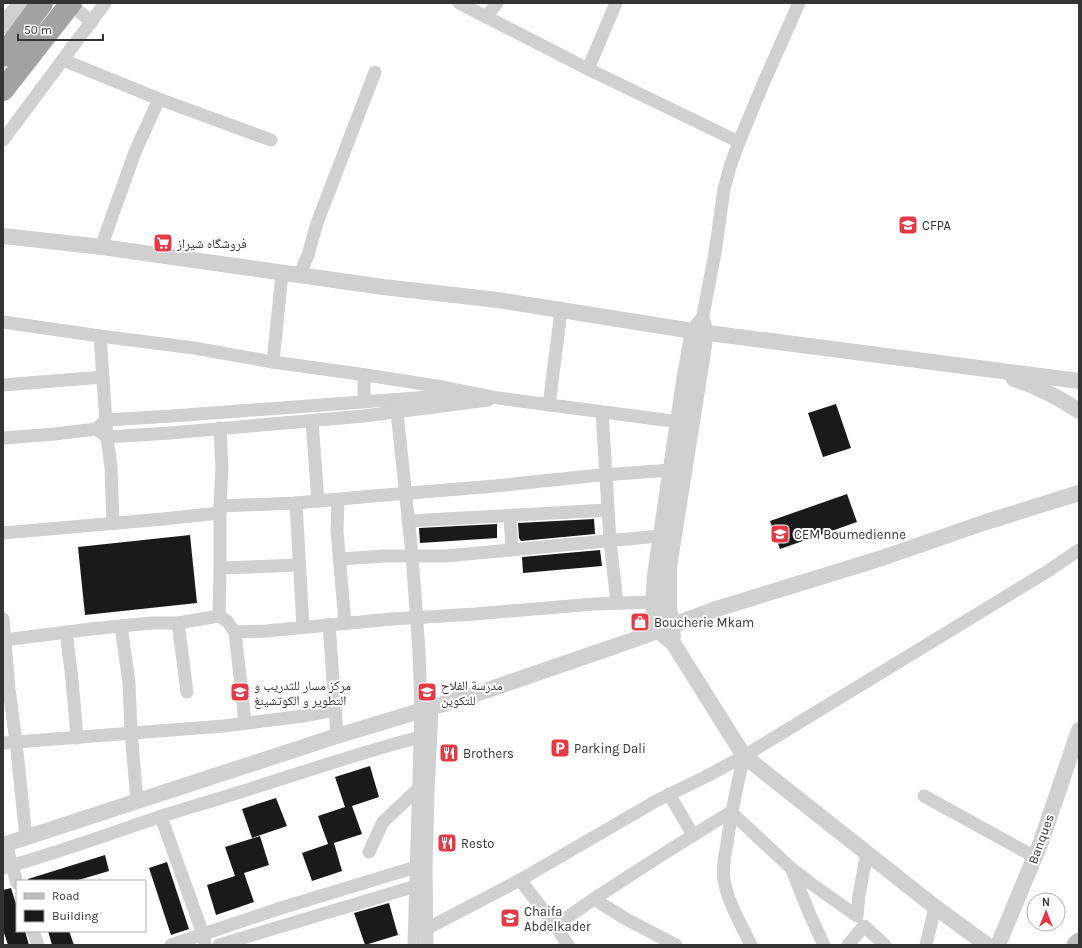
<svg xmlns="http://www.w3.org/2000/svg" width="1082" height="948" viewBox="0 0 1082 948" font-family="Karla,'Noto Naskh Arabic',sans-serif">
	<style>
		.building { fill: #1a1a1a }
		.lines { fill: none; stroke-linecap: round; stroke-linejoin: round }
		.minor { stroke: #d0d0d0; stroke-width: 13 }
		.tertiary { stroke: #d0d0d0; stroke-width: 16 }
		.secondary { stroke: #bdbdbd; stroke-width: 19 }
		.trunk { stroke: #a2a2a2; stroke-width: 22 }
		.labels { text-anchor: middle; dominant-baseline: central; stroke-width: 4; stroke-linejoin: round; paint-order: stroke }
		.poi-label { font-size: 13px; fill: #333; stroke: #fff; text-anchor: start }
		.street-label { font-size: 13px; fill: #333; stroke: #fff }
	</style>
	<rect width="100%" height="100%" fill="#fff"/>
	<g class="building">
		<path d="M836 404 851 448 823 457 808 413Z"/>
		<path d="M847 494 857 522 780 549 770 521Z"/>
		<path d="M594 519 595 534 521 541 519 538 518 523Z"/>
		<path d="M497 524V538L420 543 419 528Z"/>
		<path d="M190 535 197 603 85 615 78 547Z"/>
		<path d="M600 550 602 566 523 573 522 557Z"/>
		<path d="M370 766 379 797 352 806 362 834 334 843 342 871 312 881 302 853 328 844 318 816 345 807 335 777Z"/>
		<path d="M276 798 287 826 252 838 242 809Z"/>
		<path d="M260 836 269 865 244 873 254 902 216 915 207 885 235 876 225 847Z"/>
		<path d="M105 855 109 871 75 881H28V879Z"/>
		<path d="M167 862 189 929 171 935 149 868Z"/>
		<path d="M11 888 17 907V931H25L29 945H8L3 930V890Z"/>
		<path d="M389 903 398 935 365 945 354 913Z"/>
		<path d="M48 931H69L74 945H52Z"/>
	</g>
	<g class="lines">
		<g class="minor">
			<path d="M459 3 588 69 739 142"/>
			<path d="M70 4 92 22"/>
			<path d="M486 17 497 3"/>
			<path d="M63 60 159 99"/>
			<path d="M588 69 616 3"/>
			<path d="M3 140 105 3"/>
			<path d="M102 247 105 236 135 152 159 99 271 140"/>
			<path d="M299 276 308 255 317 223 375 72"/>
			<path d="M702 320 715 253 724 189 730 167 739 142 763 84 799 3"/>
			<path d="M3 322 100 336 194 348 273 362 366 375 443 387 498 398 687 423"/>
			<path d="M100 336 107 437 111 468 113 523"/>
			<path d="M273 362 282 274"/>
			<path d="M3 385 103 377"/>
			<path d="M364 401V382L366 375"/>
			<path d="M549 405 561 311"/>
			<path d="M397 412 412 555 419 651 421 710 414 945"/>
			<path d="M602 412 610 541 617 603"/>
			<path d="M312 421 318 501"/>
			<path d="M96 429 107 437 170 433 364 416 488 400"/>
			<path d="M3 438 55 434 96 429 106 420 172 416 457 395"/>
			<path d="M338 500 337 531 345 623"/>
			<path d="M296 503 303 627"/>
			<path d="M220 506 296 503 373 496 495 486 590 476 670 470"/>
			<path d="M510 516 512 550"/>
			<path d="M408 521 608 510"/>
			<path d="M3 533 163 519 220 513"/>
			<path d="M340 559 384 556H446L670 535"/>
			<path d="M220 568 299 565"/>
			<path d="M219 616 220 568V506L222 468 220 428"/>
			<path d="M3 619 9 689 16 742 26 838"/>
			<path d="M178 623 187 692"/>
			<path d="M329 624 337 736"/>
			<path d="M121 626 129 683 131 732 137 801"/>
			<path d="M66 632 72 679 77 738"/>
			<path d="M235 632 245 722"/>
			<path d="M4 640 91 629 151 623H178L219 616 227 621 235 632 266 631 392 619 475 614 594 604 654 602"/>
			<path d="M3 743 224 726 303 716 335 710"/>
			<path d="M744 756C737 785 731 814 727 843 725 855 722 868 724 880 728 903 741 924 751 945"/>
			<path d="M669 794 693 835"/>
			<path d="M924 796 1035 857"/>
			<path d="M161 817 203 934 205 945"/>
			<path d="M6 844 17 883"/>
			<path d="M369 852 383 822 419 788 423 786"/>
			<path d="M3 868C57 853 109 834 162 816 187 808 212 801 237 793 298 774 358 753 420 737"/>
			<path d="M792 870 810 915 824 945"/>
			<path d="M520 880 656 801 707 776 744 756 1048 571 1079 550"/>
			<path d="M594 899 626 919 676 945"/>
			<path d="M555 925C572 915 587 903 603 893 646 865 688 838 731 812L792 869 813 885 857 916 859 895 867 852"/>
			<path d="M420 928H428L520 880 555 925 568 945"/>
			<path d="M33 931 38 945"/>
			<path d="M171 945 281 908 416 867"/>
			<path d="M219 945 416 886"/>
			<path d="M427 945 426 868 428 794 432 707"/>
			<path d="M848 945 864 926 885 945"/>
			<path d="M926 945 935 907"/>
		</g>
		<g class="tertiary">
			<path d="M3 26 20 3"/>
			<path d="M3 236 102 247 383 287 498 300 693 331 1079 381"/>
			<path d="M702 320 693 331 685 375 655 575 653 607 657 630 673 643 744 756 935 907 987 945"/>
			<path d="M1014 379C1037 386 1059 398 1079 411"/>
			<path d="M673 636 669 607V567L704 346 705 332 703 322"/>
			<path d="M3 845 337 736 476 694 633 640 713 610 879 559 986 522 1079 493"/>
			<path d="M998 945 1041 842 1079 730"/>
		</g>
		<path class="secondary" d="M1076 945 1079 942"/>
		<g class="trunk">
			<path d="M3 56 42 3"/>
			<path d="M3 90 71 3"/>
		</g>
	</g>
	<defs>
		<symbol id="university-square" viewBox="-11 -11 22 22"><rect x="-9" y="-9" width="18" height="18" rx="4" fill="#e63946" stroke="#fff"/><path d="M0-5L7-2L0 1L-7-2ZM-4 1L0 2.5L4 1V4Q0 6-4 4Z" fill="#fff"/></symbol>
		<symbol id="supermarket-square" viewBox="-11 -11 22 22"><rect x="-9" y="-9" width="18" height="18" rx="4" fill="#e63946" stroke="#fff"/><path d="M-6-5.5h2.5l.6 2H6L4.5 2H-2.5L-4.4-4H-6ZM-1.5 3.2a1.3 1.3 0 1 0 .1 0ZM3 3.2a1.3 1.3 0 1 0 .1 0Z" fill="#fff"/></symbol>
		<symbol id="school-square" viewBox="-11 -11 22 22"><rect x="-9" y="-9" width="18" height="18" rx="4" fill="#e63946" stroke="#fff"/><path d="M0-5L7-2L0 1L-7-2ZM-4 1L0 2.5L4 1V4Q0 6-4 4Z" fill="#fff"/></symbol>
		<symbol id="shop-square" viewBox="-11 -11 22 22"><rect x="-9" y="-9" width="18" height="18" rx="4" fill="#e63946" stroke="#fff"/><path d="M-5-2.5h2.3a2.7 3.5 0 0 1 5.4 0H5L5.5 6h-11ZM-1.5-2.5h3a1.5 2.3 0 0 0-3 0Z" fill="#fff"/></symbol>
		<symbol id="parking-square" viewBox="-11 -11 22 22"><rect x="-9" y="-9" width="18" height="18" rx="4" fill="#e63946" stroke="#fff"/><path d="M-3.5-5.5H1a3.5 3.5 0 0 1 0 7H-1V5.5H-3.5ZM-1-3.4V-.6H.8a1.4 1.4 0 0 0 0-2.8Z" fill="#fff"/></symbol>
		<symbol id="restaurant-square" viewBox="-11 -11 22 22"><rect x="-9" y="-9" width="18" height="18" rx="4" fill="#e63946" stroke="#fff"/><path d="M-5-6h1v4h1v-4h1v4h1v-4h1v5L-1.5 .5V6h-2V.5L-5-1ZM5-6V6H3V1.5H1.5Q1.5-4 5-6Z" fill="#fff"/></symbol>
	</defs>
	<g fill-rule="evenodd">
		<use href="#university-square" x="897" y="214" width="22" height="22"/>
		<use href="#supermarket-square" x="152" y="232" width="22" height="22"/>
		<use href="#school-square" x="769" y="523" width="22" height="22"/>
		<use href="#shop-square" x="629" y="611" width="22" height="22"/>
		<use href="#school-square" x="229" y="681" width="22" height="22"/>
		<use href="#school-square" x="416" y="681" width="22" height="22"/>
		<use href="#parking-square" x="549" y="737" width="22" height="22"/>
		<use href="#restaurant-square" x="438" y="742" width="22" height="22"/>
		<use href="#restaurant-square" x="436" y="832" width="22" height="22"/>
		<use href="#school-square" x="499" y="907" width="22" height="22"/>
	</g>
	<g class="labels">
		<g class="poi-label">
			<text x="922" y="225">CFPA</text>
			<text x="177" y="243">فروشگاه شيراز</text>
			<text x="794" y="534">CEM Boumedienne</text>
			<text x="654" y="622">Boucherie Mkam</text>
			<text x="254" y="685">مركز مسار للتدريب و<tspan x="254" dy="15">التطوير و الكوتشينغ</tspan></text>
			<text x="441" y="685">مدرسة الفلاح<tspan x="441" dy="15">للتكوين</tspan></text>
			<text x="574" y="748">Parking Dali</text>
			<text x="463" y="753">Brothers</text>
			<text x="461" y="843">Resto</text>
			<text x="524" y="911">Chaifa<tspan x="524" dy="15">Abdelkader</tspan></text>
		</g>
		<g class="street-label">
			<text transform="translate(1041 839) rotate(-70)">Banques</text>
		</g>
	</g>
	<rect width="1082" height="948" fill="none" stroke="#333333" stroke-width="8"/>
	<rect x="16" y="880" width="130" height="52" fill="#ffffff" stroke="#adadad"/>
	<rect x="24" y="893" width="20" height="6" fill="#bdbdbd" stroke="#adadad"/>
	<text x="52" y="900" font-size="12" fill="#333333">Road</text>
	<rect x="24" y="910" width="20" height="12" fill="#1a1a1a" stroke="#adadad"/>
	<text x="52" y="920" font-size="12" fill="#333333">Building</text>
	<g transform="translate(1046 912)"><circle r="19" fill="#ffffff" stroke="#adadad"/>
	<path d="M0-3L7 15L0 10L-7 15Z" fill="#e63946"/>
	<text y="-6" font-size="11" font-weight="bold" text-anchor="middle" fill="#333333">N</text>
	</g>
	<path d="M18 34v6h85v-6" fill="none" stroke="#333333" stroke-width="2"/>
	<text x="24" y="34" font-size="12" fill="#333333" stroke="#ffffff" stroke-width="3" paint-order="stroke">50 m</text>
</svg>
